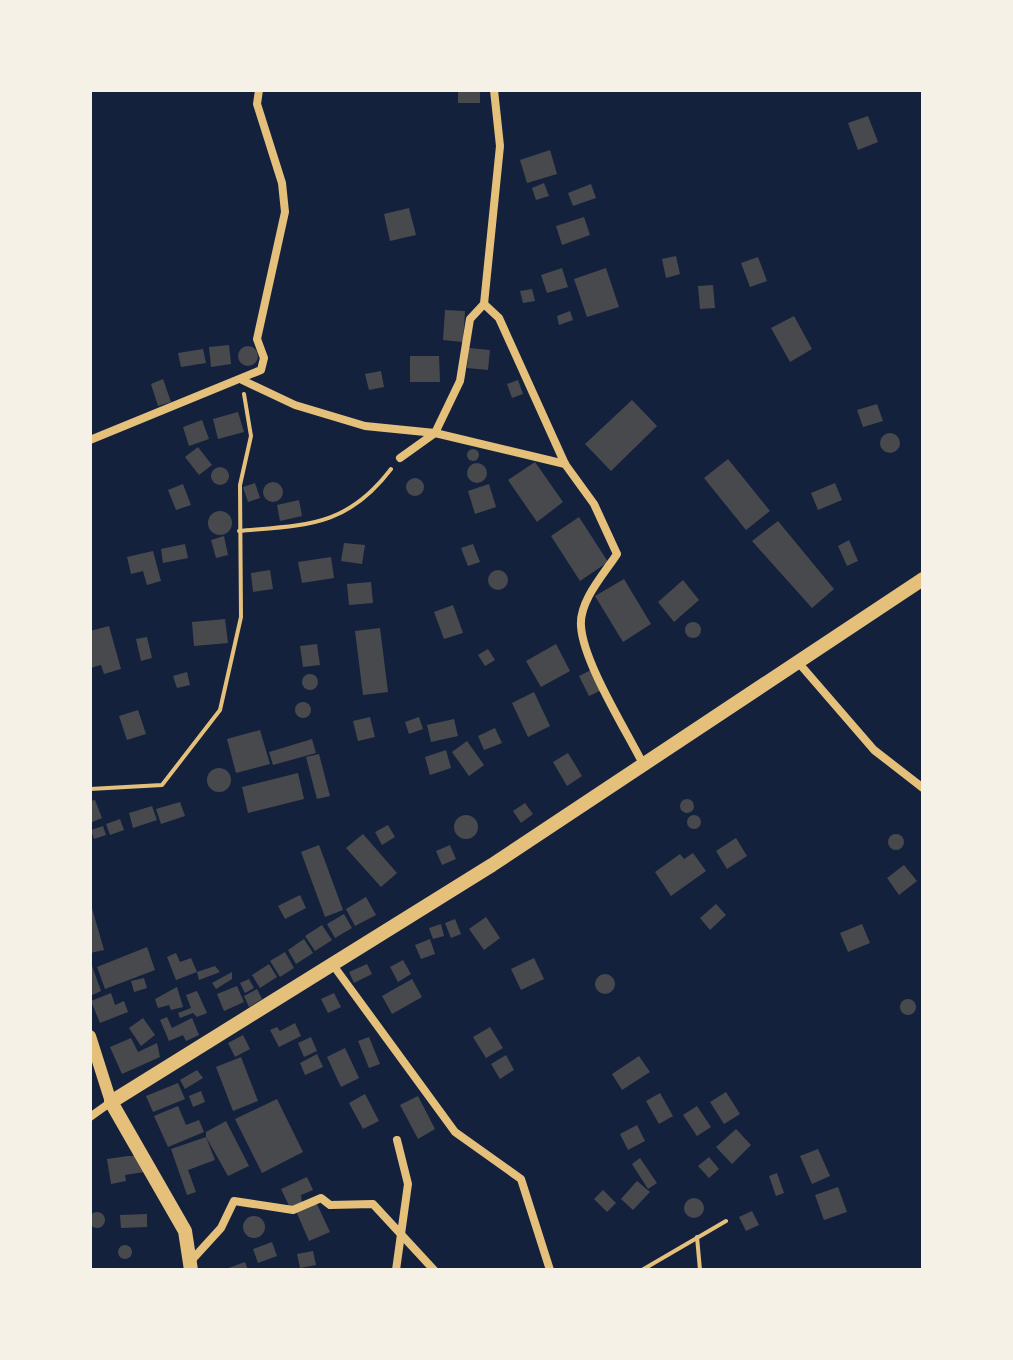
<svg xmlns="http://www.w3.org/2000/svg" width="1013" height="1360" viewBox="0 0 1013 1360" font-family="Barlow,sans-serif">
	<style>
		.building { fill: #48494c }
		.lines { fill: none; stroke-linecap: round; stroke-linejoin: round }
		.path { stroke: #e5c07b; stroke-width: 4 }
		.minor { stroke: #e5c07b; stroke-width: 8 }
		.tertiary { stroke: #e5c07b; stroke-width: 12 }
		.secondary { stroke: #e5c07b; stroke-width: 14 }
	</style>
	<rect width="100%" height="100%" fill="#14213d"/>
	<g class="building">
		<rect x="458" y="90" width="22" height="13"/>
		<path d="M868 116 878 142 858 150 848 123Z"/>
		<path d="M550 150 557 174 527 183 520 160Z"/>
		<path d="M544 183 549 196 536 200 532 188Z"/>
		<path d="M591 184 596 198 573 206 568 193Z"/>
		<path d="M409 208 416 235 390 241 384 214Z"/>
		<path d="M584 217 590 235 562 245 556 226Z"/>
		<path d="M676 256 680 274 666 278 662 259Z"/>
		<path d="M758 257 767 281 750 287 741 263Z"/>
		<path d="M562 268 568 287 547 293 541 275Z"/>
		<path d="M606 268 619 307 587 317 574 279Z"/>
		<path d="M713 285 715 308 700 309 698 286Z"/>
		<path d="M532 289 535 301 523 303 520 291Z"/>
		<path d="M445 310 465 311 463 342 443 340Z"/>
		<path d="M570 311 573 320 559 325 557 316Z"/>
		<path d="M794 316 812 349 790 362 771 328Z"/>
		<path d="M229 345 231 364 211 367 209 347Z"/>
		<circle cx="248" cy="356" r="10"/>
		<path d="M469 348 490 350 488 370 467 368Z"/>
		<path d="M203 349 206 363 181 367 178 353Z"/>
		<path d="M410 356H439L440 382H410Z"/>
		<path d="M381 371 384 387 369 390 365 374Z"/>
		<path d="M163 379 171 402 158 406 151 384Z"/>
		<path d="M518 380 523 394 512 398 507 384Z"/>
		<path d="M632 400 657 426 611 471 585 444Z"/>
		<path d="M877 404 883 421 863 427 857 410Z"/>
		<path d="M238 412 244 432 218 439 213 419Z"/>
		<path d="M202 420 209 439 189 446 183 427Z"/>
		<circle cx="890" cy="443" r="10"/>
		<path d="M198 447 212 465 199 475 185 457Z"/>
		<circle cx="473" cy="455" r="6"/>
		<path d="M728 459 770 511 746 530 704 478Z"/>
		<path d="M535 462 563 502 537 522 508 480Z"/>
		<circle cx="477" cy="473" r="10"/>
		<circle cx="220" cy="476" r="9"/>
		<circle cx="415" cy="487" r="9"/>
		<circle cx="273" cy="492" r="10"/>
		<path d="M255 483 260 498 248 502 243 487Z"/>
		<path d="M835 483 842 500 818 510 811 493Z"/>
		<path d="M183 484 191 505 176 510 168 490Z"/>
		<path d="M489 484 496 507 475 514 468 491Z"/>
		<path d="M299 500 302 516 280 521 277 505Z"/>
		<circle cx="220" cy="523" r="12"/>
		<path d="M579 517 608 562 580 581 551 536Z"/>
		<path d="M778 521 834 589 812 608 752 541Z"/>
		<path d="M224 536 228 555 216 558 211 540Z"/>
		<path d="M849 540 858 561 847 566 838 546Z"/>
		<path d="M344 543 365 545 362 564 341 561Z"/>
		<path d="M185 544 188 558 163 563 161 549Z"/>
		<path d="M473 544 480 562 468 566 461 548Z"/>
		<path d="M153 551 161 581 147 585 143 571 131 574 127 557Z"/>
		<path d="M331 557 334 578 302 583 298 562Z"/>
		<circle cx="498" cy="580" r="10"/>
		<path d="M270 570 273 589 253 592 251 573Z"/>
		<path d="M624 579 651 624 623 642 595 596Z"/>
		<path d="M683 580 699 600 674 622 658 602Z"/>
		<path d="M371 582 373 603 349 605 347 584Z"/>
		<path d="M453 605 463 633 444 639 434 612Z"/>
		<path d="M225 619 228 643 194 646 192 622Z"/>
		<circle cx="693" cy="630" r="8"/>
		<path d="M109 626 121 669 104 674 101 665 90 668V631Z"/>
		<path d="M380 628 388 692 363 695 355 631Z"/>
		<path d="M147 637 152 658 141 661 136 639Z"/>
		<path d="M317 644 320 665 303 667 300 646Z"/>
		<path d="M556 644 570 671 541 687 526 661Z"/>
		<path d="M488 649 495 660 485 666 478 655Z"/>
		<path d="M591 670 602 690 589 696 579 676Z"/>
		<path d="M187 672 190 685 177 688 173 676Z"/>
		<circle cx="310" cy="682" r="8"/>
		<path d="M534 692 550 726 528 737 512 703Z"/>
		<circle cx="303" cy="710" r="8"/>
		<path d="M138 710 146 734 127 740 119 716Z"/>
		<path d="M370 717 375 737 358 741 353 721Z"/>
		<path d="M419 717 423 729 409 734 405 722Z"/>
		<path d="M454 719 458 736 431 742 427 725Z"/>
		<path d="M495 728 502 743 484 750 478 736Z"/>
		<path d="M260 730 270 764 236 773 227 739Z"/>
		<path d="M312 739 316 753 273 765 269 752Z"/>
		<path d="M467 741 484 765 469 776 452 752Z"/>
		<path d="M446 750 451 768 430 775 425 757Z"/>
		<path d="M568 753 582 776 567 786 553 762Z"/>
		<path d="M319 754 330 796 317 799 306 757Z"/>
		<circle cx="219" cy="780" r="12"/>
		<path d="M298 773 304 799 248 813 242 787Z"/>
		<circle cx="687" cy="806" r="7"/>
		<path d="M95 800 102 818 90 823V801Z"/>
		<path d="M180 802 185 816 161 824 156 809Z"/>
		<path d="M525 803 533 814 521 823 513 811Z"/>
		<path d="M152 806 157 820 133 828 129 813Z"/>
		<circle cx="694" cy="822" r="7"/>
		<circle cx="466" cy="827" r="12"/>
		<path d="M120 819 124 830 110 835 106 824Z"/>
		<path d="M388 825 395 837 382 845 375 832Z"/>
		<path d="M103 826 106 835 94 839 91 830Z"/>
		<circle cx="896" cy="842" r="8"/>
		<path d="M363 834 397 873 381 887 346 848Z"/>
		<path d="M736 838 747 856 727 869 716 851Z"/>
		<path d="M319 845 343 910 325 917 301 852Z"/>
		<path d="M450 845 456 859 442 865 436 851Z"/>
		<path d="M693 853 706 871 671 896 655 872 680 854 684 859Z"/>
		<path d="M904 865 917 881 899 895 887 878Z"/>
		<path d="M300 895 306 908 285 919 278 906Z"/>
		<path d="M366 897 376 915 355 926 346 909Z"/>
		<path d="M90 901 104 950 90 953Z"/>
		<path d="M716 904 726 915 710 930 700 918Z"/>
		<path d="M344 914 352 928 335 938 327 924Z"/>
		<path d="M486 917 500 938 484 950 469 929Z"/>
		<path d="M455 919 461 934 451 938 445 923Z"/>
		<path d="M441 924 444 936 433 939 429 928Z"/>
		<path d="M862 924 870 943 848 952 840 933Z"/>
		<path d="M322 925 332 940 315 951 305 936Z"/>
		<path d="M304 939 313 953 296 964 288 950Z"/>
		<path d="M430 939 435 954 421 959 415 945Z"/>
		<path d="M147 947 155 970 105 989 97 967Z"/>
		<path d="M285 952 294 968 280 977 270 961Z"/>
		<path d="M176 953 180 962 191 958 197 972 215 966 220 972 199 980 197 972 176 980 167 957Z"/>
		<path d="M534 958 544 979 521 990 511 969Z"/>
		<path d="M90 960 101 991 90 996Z"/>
		<path d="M403 960 411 974 398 982 390 967Z"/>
		<path d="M269 964 277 977 260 988 252 975Z"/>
		<path d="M367 964 372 974 354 983 349 972Z"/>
		<path d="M232 972V979L216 989 212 983Z"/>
		<circle cx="605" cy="984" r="10"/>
		<path d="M144 978 147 988 134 992 131 981Z"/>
		<path d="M249 979 254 988 245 993 240 983Z"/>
		<path d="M412 979 422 997 392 1014 382 996Z"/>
		<path d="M237 986 244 1002 224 1011 217 994Z"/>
		<path d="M177 987 183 1007 171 1010 169 1005 158 1008 155 999Z"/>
		<path d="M257 989 262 999 249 1007 244 996Z"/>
		<path d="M197 991 207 1013 197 1017 193 1013 180 1018 178 1013 191 1008 186 995Z"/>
		<path d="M111 993 115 1005 124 1001 128 1012 100 1023 91 1001Z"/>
		<path d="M334 993 341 1007 328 1013 321 999Z"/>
		<circle cx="908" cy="1007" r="8"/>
		<path d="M167 1017 172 1028 192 1018 199 1035 186 1041 183 1035 169 1041 160 1020Z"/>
		<path d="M143 1018 155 1035 141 1046 129 1028Z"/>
		<path d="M295 1023 301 1036 279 1047 270 1030 277 1027 280 1031Z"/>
		<path d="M490 1027 503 1048 486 1058 473 1037Z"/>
		<path d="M243 1035 250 1049 235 1057 228 1043Z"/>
		<path d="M311 1037 317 1051 304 1057 298 1043Z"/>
		<path d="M369 1037 380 1064 369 1068 358 1041Z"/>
		<path d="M131 1038 138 1052 157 1043 160 1057 122 1074 110 1047Z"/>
		<path d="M345 1048 359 1078 341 1087 327 1057Z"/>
		<path d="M317 1054 323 1067 305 1075 300 1063Z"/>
		<path d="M506 1055 514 1070 500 1079 491 1064Z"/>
		<path d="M639 1056 650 1072 622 1090 612 1074Z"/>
		<path d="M241 1057 258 1101 233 1111 216 1067Z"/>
		<path d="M197 1070 203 1078 185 1089 180 1080Z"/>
		<path d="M178 1083 185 1099 153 1112 146 1096Z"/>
		<path d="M201 1091 205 1102 193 1107 189 1096Z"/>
		<path d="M726 1092 740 1114 724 1124 710 1102Z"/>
		<path d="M660 1093 673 1116 659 1124 646 1101Z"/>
		<path d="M365 1094 379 1121 363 1129 349 1103Z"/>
		<path d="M418 1096 435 1129 418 1139 400 1105Z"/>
		<path d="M277 1099 303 1152 262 1173 235 1119Z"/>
		<path d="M178 1106 186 1125 199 1120 204 1132 168 1147 154 1116Z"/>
		<path d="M697 1106 711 1127 697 1136 683 1115Z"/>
		<path d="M226 1121 249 1166 228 1176 206 1137V1132Z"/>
		<path d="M637 1125 645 1141 628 1150 620 1134Z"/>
		<path d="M736 1129 751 1145 732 1164 716 1147Z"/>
		<path d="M206 1137 215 1160 188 1170 196 1192 187 1195 171 1149Z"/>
		<path d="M818 1149 830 1176 812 1184 800 1156Z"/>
		<path d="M128 1156H141L144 1172 125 1175 126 1181 111 1184 107 1159Z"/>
		<path d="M709 1157 719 1169 709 1178 698 1166Z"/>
		<path d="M640 1158 657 1183 648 1189 632 1164Z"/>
		<path d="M777 1173 784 1193 776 1196 769 1176Z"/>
		<path d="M307 1177 313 1190 301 1195 302 1203 290 1208 281 1189Z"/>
		<path d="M637 1181 650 1192 633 1210 621 1199Z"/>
		<path d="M838 1187 847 1212 824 1220 815 1195Z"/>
		<path d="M603 1190 616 1203 607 1212 594 1199Z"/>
		<circle cx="694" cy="1208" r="10"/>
		<path d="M316 1202 330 1232 309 1241 296 1211Z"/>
		<path d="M752 1211 759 1225 746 1231 739 1217Z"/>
		<circle cx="97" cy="1220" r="8"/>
		<path d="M147 1214V1227L121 1228 120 1215Z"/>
		<circle cx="254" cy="1227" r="11"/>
		<path d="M272 1242 277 1256 258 1263 253 1249Z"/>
		<circle cx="125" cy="1252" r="7"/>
		<path d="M313 1251 316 1265 300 1268 297 1254Z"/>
		<path d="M245 1262 248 1270H223Z"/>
	</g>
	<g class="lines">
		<g class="path">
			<path d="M239 531C307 525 347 527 391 469"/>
			<path d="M90 789 162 785 220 710 241 617 240 485 251 436 244 394"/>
			<path d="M697 1237 700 1270"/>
			<path d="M642 1270 726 1221"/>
		</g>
		<g class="minor">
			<path d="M484 304 499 318 565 464 594 504 617 554C604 574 579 601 581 626 583 662 626 730 643 764"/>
			<path d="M242 380 295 405 365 426 435 433 565 464"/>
			<path d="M90 440 261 370 264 358 257 339 285 212 282 183 257 104 259 90"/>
			<path d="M400 458 435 433 460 381 470 319 484 304 500 146 494 90"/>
			<path d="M797 661 874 750 923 788"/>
			<path d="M333 965 455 1132 521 1179 550 1270"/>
			<path d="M90 1117 111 1102"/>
			<path d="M190 1262 221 1228 234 1201 293 1210 321 1198 330 1205 373 1204 434 1270"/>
			<path d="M396 1270 408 1184 397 1140"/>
		</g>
		<path class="tertiary" d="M90 1036 111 1102"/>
		<path class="secondary" d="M191 1270 185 1231 111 1102 492 865 923 579"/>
	</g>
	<rect width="1013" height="1360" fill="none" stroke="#f6f1e7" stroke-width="184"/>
</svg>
